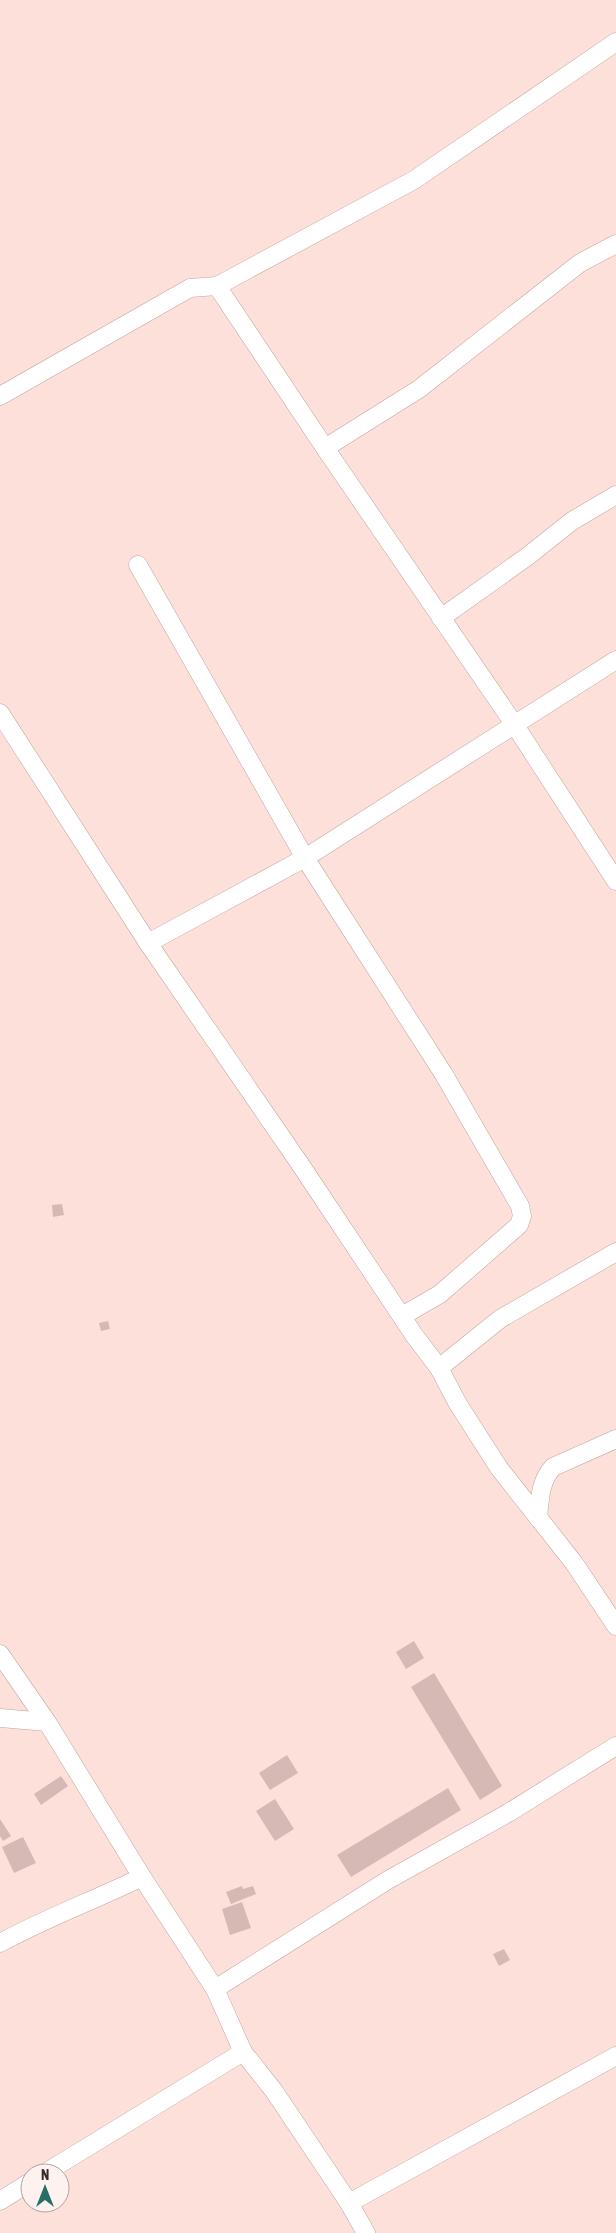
<svg xmlns="http://www.w3.org/2000/svg" width="616" height="2233" viewBox="0 0 616 2233" font-family="'Asap Condensed',sans-serif">
	<style>
		.building { fill: #d6b9b4 }
		.lines { fill: none; stroke-linecap: round; stroke-linejoin: round }
		.minor-casing { stroke: #c1a5a0; stroke-width: 19 }
		.minor { stroke: #fff; stroke-width: 18 }
	</style>
	<rect width="100%" height="100%" fill="#fee0db"/>
	<g class="building">
		<path d="M62 1204 64 1215 53 1217 52 1205Z"/>
		<path d="M108 1321 110 1329 101 1331 99 1323Z"/>
		<path d="M414 1641 424 1658 406 1669 396 1652Z"/>
		<path d="M434 1673 502 1786 480 1800 411 1687Z"/>
		<path d="M287 1755 298 1773 270 1790 259 1773Z"/>
		<path d="M61 1776 68 1786 41 1805 34 1794Z"/>
		<path d="M448 1788 461 1810 351 1877 337 1855Z"/>
		<path d="M275 1799 294 1829 275 1841 256 1811Z"/>
		<path d="M0 1819 11 1836 3 1841 0 1836Z"/>
		<path d="M23 1837 36 1863 14 1873 2 1847Z"/>
		<path d="M242 1886 243 1889 253 1886 256 1894 231 1904 226 1892Z"/>
		<path d="M242 1902 251 1928 230 1935 222 1909Z"/>
		<path d="M504 1949 510 1960 499 1966 493 1954Z"/>
	</g>
	<g class="lines">
		<defs>
			<g id="minor">
				<path d="M217 286 325 448 514 724 616 881"/>
				<path d="M0 396 190 288 217 286 414 180 616 42"/>
				<path d="M325 448 419 389 580 263 616 244"/>
				<path d="M138 565 305 858 616 660"/>
				<path d="M441 618 528 556 572 521 616 495"/>
				<path d="M0 713 148 943 298 1161 414 1335 439 1368 458 1404 499 1468 574 1563 616 1626"/>
				<path d="M148 943 305 858 443 1073 520 1206 522 1216 519 1225 440 1294 402 1316"/>
				<path d="M439 1368 500 1319 616 1252"/>
				<path d="M538 1518C540 1499 540 1481 553 1467L616 1439"/>
				<path d="M0 1654 47 1722 142 1877 215 1989 243 2052 274 2091 349 2203 366 2233"/>
				<path d="M0 1718 47 1722"/>
				<path d="M0 1943C46 1918 95 1900 142 1877"/>
				<path d="M215 1989 388 1880 508 1813 616 1746"/>
				<path d="M45 2173 243 2052"/>
				<path d="M0 2201 30 2182"/>
				<path d="M349 2203 616 2056"/>
			</g>
		</defs>
		<use href="#minor" class="minor-casing"/>
		<use href="#minor" class="minor"/>
	</g>
	<g transform="translate(45 2188)"><circle r="24" fill="#fef2f0" stroke="#afa3a1"/>
	<path d="M0-4L9 19L0 12L-9 19Z" fill="#276f66"/>
	<text y="-8" font-size="14" font-weight="bold" text-anchor="middle" fill="#382d2b">N</text>
	</g>
</svg>
